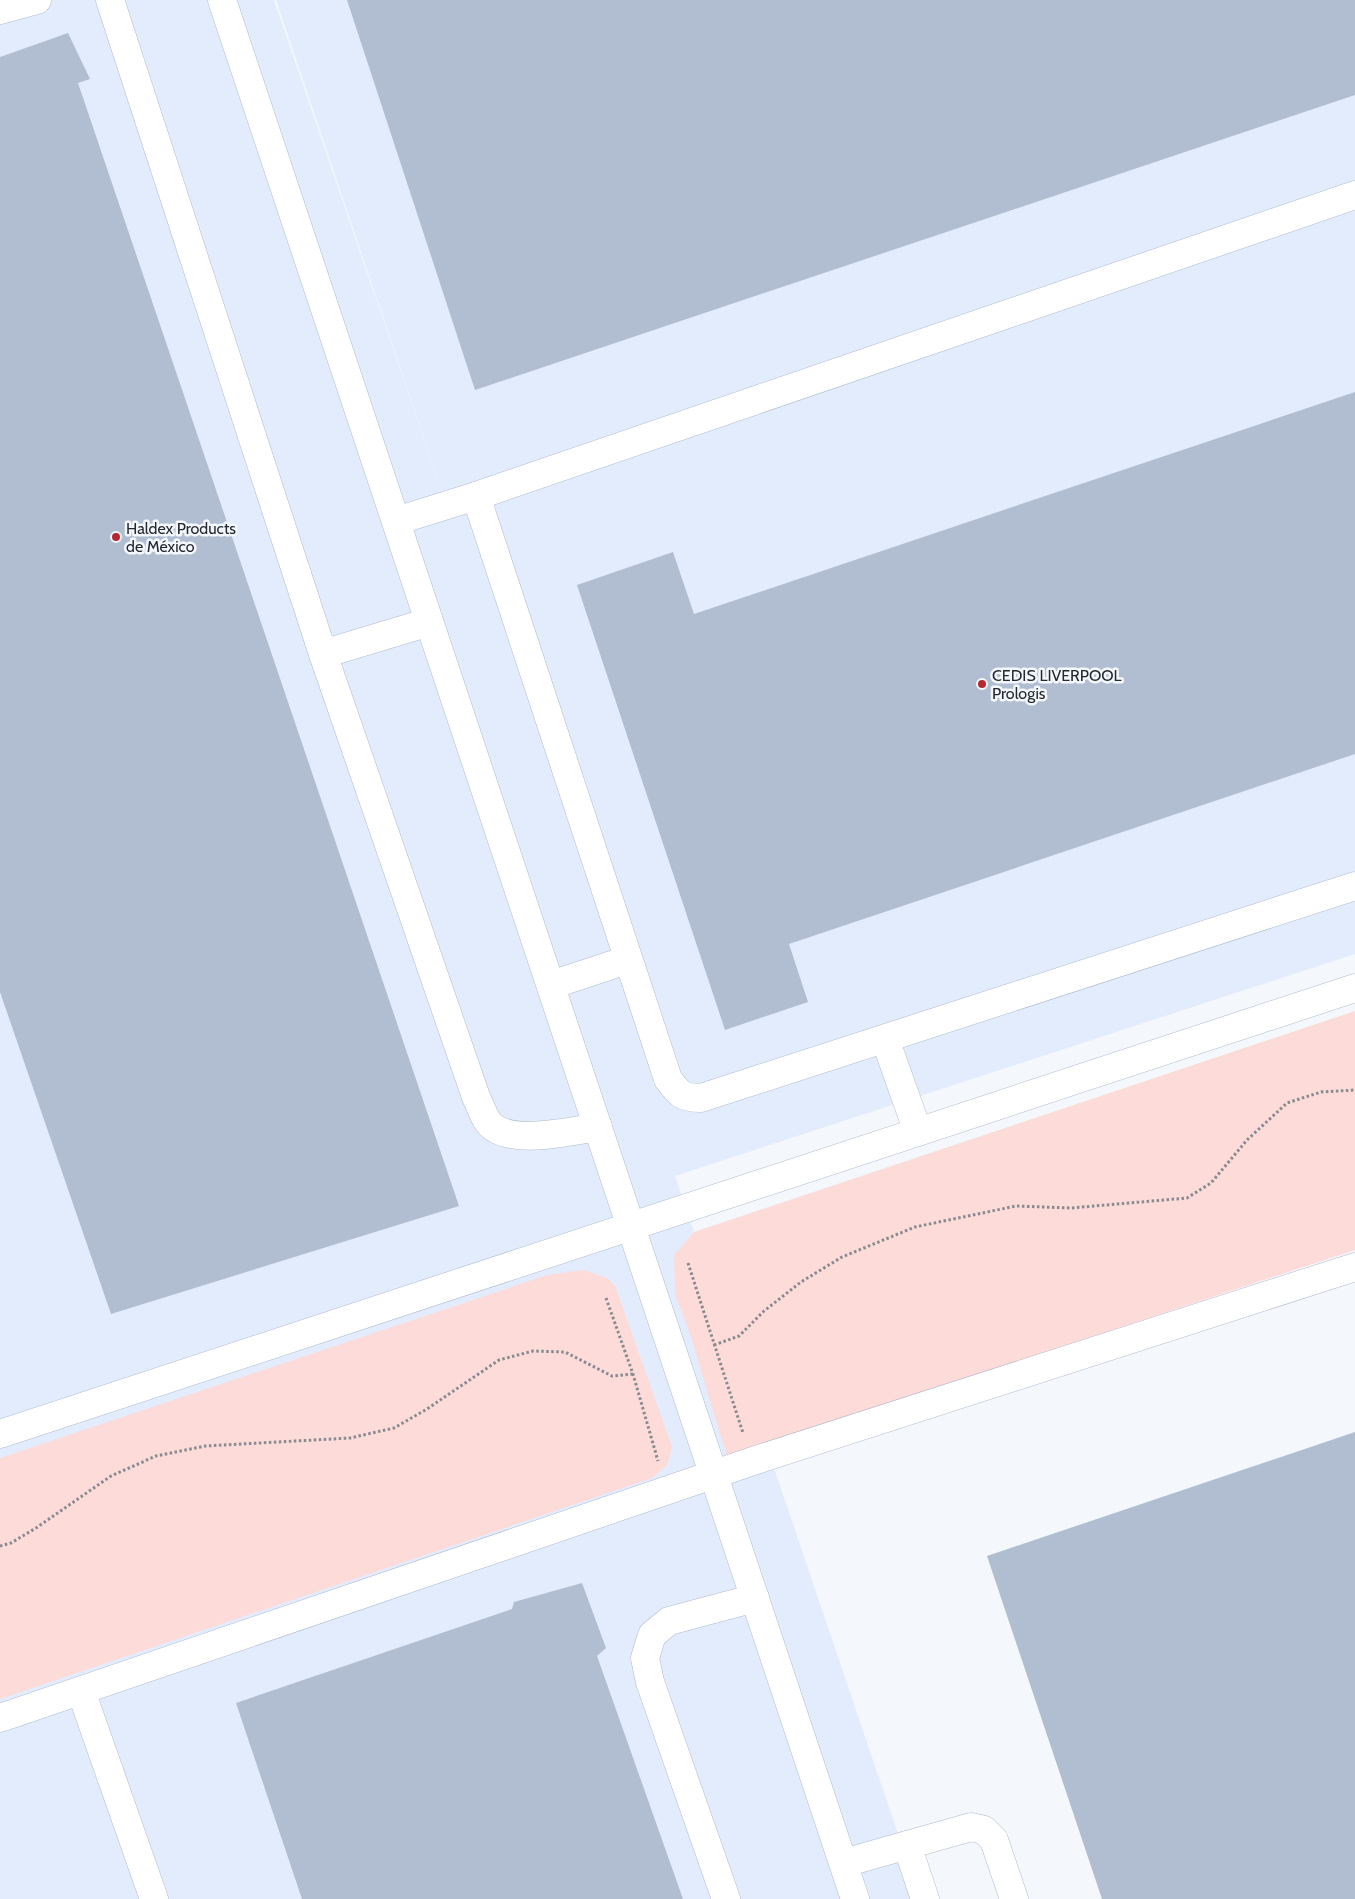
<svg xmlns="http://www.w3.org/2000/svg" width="1355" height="1899" viewBox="0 0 1355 1899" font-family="Cabin,sans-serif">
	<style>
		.built { fill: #e2ecfd }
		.green { fill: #fddbd8 }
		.building { fill: #b1bdd1 }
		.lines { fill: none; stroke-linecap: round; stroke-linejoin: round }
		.minor-casing { stroke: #afbbcf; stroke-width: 29 }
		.path { stroke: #878b91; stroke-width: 3; stroke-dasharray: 2.5 2.5; stroke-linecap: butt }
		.minor { stroke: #fff; stroke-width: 28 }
		.poi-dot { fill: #b82730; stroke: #f4f7fb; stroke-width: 2 }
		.labels { text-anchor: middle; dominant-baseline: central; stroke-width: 5; stroke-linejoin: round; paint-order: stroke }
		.poi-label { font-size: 16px; fill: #242930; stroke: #f4f7fb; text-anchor: start }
	</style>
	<rect width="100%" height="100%" fill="#f4f7fb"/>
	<path class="built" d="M0 0H274L454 527 276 0H1355V954L675 1176 920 1899H0Z"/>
	<g class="green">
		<path d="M1355 1011V1250L727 1457 690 1334 675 1294 674 1255 694 1232Z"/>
		<path d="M583 1270 607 1278 615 1286 672 1447 667 1465 652 1478 0 1699V1458L547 1275Z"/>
	</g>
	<g class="building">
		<path d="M347 0H1355V95L475 390Z"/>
		<path d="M68 33 90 79 78 83 459 1206 111 1314 0 992V57Z"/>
		<path d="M1355 392V754L789 944 808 1002 725 1030 577 585 673 552 694 614Z"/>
		<path d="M1355 1432V1899H1102L987 1556Z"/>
		<path d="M582 1583 606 1648 597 1656 683 1899H302L236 1703 512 1609 514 1602Z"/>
	</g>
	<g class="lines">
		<defs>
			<g id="minor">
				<path d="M110 0 323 654 476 1097C480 1105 483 1115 488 1122 507 1147 571 1131 598 1127"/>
				<path d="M222 0 855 1899"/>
				<path d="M0 10 37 0"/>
				<path d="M476 496 668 1079C679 1094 682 1098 701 1098L1355 886"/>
				<path d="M396 521 476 496 1355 195"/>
				<path d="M323 654 429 622"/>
				<path d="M551 985 627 960"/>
				<path d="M885 1039 918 1132"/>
				<path d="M0 1434 1355 988"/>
				<path d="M81 1691 154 1899"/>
				<path d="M0 1718 753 1461 1355 1267"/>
				<path d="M907 1845 925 1899"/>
				<path d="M844 1863 971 1827 984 1830 994 1840 1014 1899"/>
				<path d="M726 1899 650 1682 645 1658 652 1635 669 1621 755 1598"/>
			</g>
		</defs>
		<use href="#minor" class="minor-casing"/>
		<g class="path">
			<path d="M688 1263 743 1433"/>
			<path d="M606 1298 633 1374 658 1461"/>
			<path d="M714 1345 739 1336 764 1311 801 1282 842 1257 915 1227 1016 1206 1071 1208 1187 1198 1211 1183 1247 1140 1287 1103 1321 1092 1355 1090"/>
			<path d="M0 1546 11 1543 36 1528 111 1476 156 1456 205 1446 350 1438 394 1428 427 1409 499 1360 533 1351 565 1352 612 1376 633 1374"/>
		</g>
		<use href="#minor" class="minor"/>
	</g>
	<g class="poi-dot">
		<circle cx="116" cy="537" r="5"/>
		<circle cx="982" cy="684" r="5"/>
	</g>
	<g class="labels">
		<g class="poi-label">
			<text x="126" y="528">Haldex Products<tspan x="126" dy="18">de México</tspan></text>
			<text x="992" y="675">CEDIS LIVERPOOL<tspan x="992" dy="18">Prologis</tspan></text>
		</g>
	</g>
</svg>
